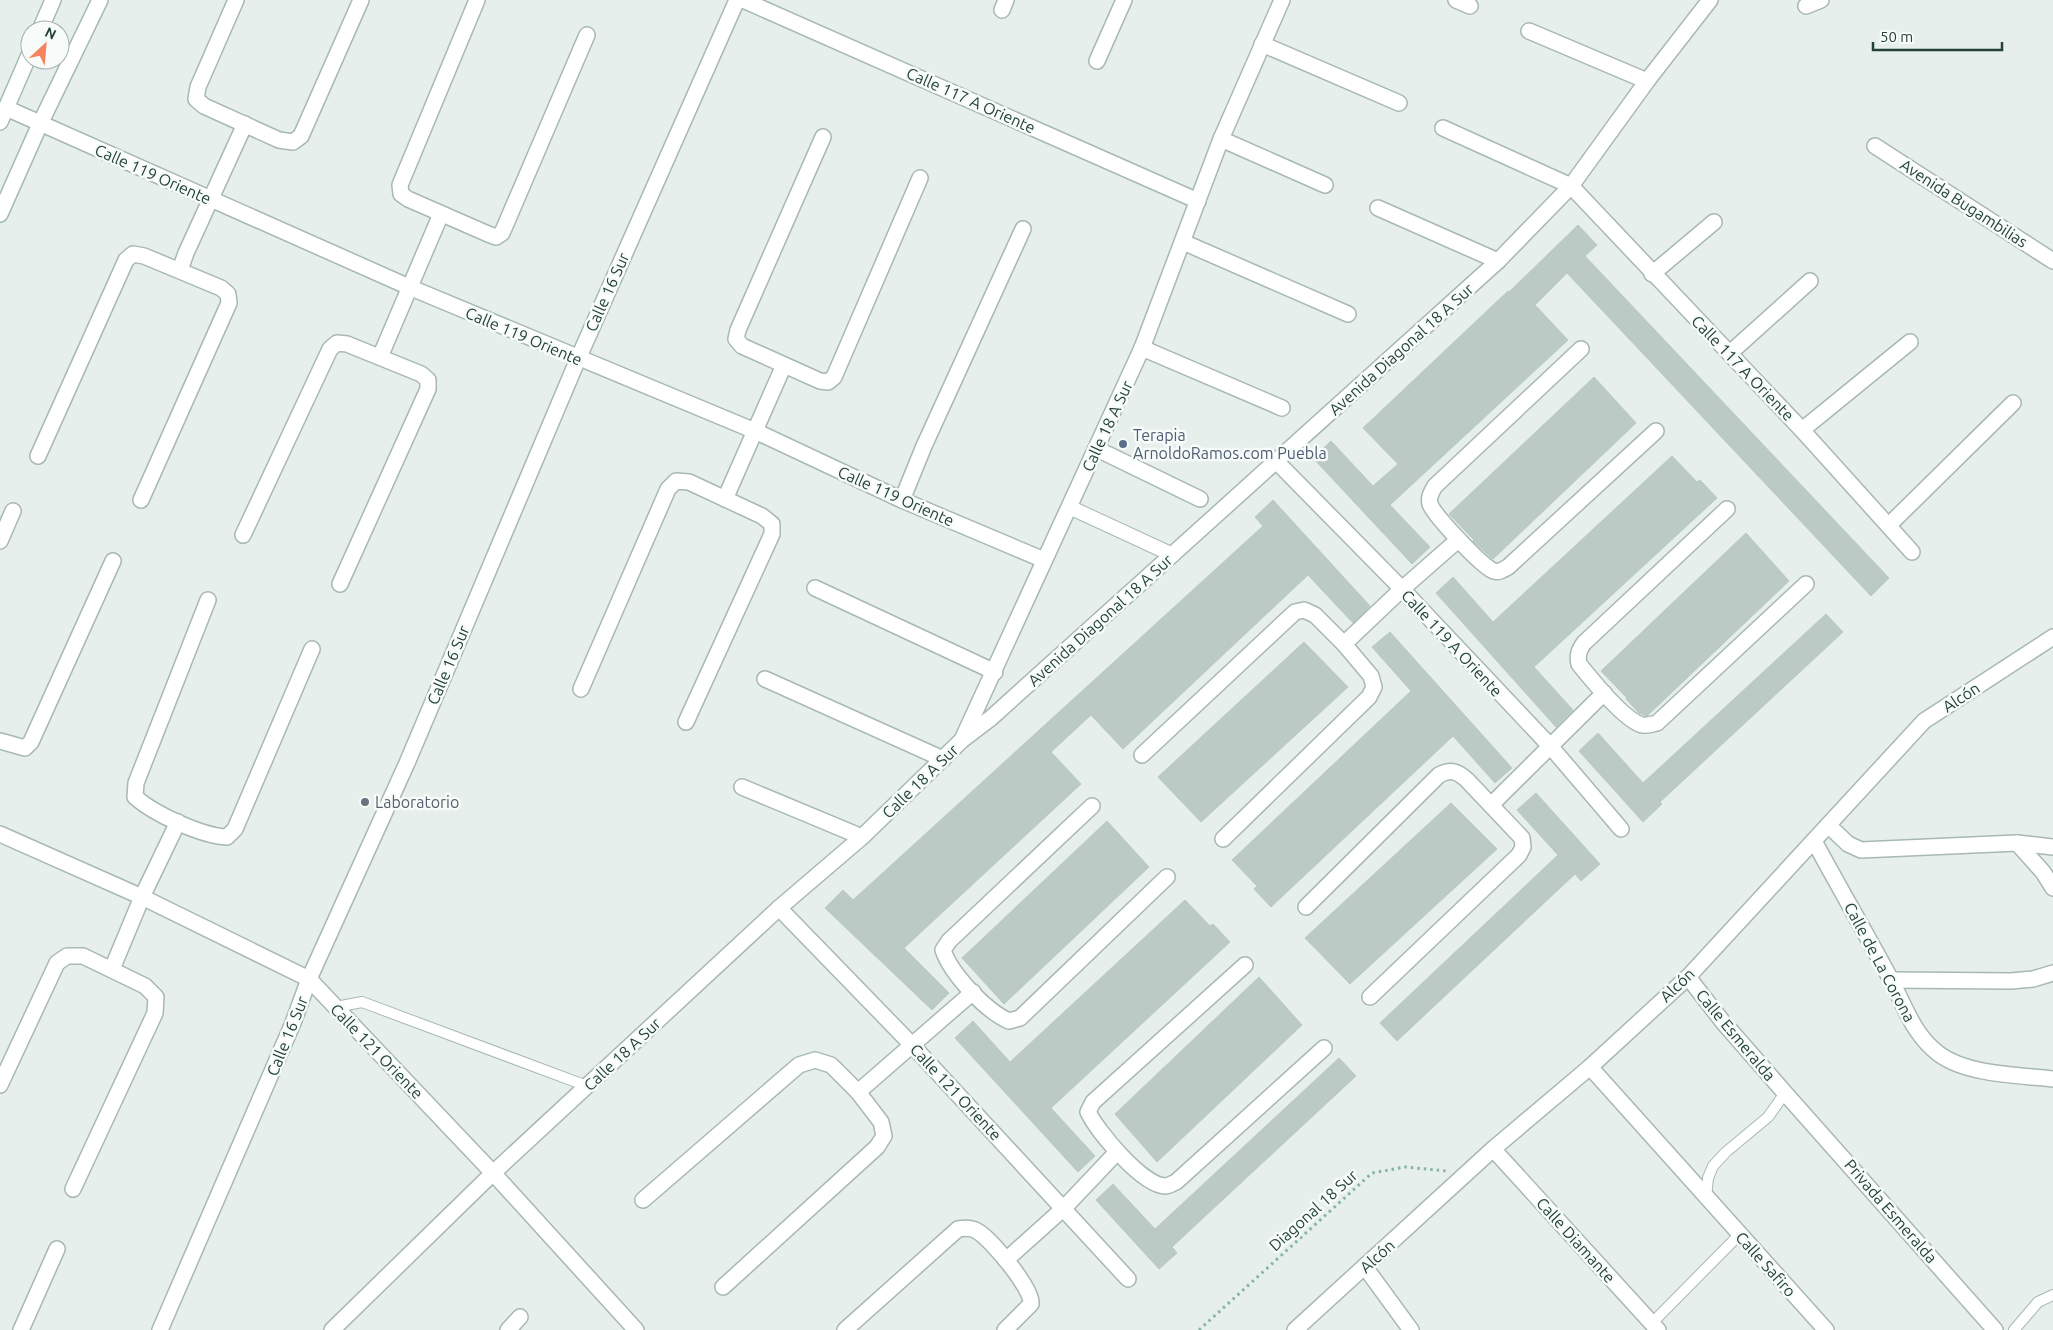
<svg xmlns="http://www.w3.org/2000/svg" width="2053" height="1330" viewBox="0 0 2053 1330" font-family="Ubuntu,sans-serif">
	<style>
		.building { fill: #bbcac4; stroke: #b8c9c2 }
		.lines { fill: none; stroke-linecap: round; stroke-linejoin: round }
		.service-casing { stroke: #a8b8b2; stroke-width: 12 }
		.pedestrian-casing { stroke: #a8b8b2; stroke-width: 16 }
		.minor-casing { stroke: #a8b8b2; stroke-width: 18 }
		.tertiary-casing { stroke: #a8b8b2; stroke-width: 18 }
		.secondary-casing { stroke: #a4bbb3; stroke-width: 18 }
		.path { stroke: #86b3a5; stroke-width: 3; stroke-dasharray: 2.5 4; stroke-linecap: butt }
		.service { stroke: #fff; stroke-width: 10 }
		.pedestrian { stroke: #fff; stroke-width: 14 }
		.minor { stroke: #fff; stroke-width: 15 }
		.tertiary { stroke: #fff; stroke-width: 15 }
		.secondary { stroke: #fff; stroke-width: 15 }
		.service-dot { fill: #5c6f8a; stroke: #f7fbf9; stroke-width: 2 }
		.worship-dot { fill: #6b7280; stroke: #f7fbf9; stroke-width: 2 }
		.labels { text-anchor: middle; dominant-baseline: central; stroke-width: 5; stroke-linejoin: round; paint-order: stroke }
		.street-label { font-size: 16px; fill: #24423a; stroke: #f7fbf9 }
		.service-label { font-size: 16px; fill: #4e5e75; stroke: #f7fbf9; text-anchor: start }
		.worship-label { font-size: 16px; fill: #5b616d; stroke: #f7fbf9; text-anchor: start }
	</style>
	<rect width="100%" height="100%" fill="#e6efeb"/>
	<g class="building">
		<path d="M1578 225 1597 245 1585 256 1889 578 1871 596 1567 273 1535 305 1568 340 1390 505 1430 547 1412 564 1313 458 1331 441 1373 486 1398 464 1363 428 1508 291 1509 292Z"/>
		<path d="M1594 377 1636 423 1493 559 1473 541 1474 540 1449 514Z"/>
		<path d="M1672 456 1697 482 1700 480 1717 498 1534 667 1573 710 1556 727 1436 593 1453 577 1493 622Z"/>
		<path d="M1273 500 1370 606 1353 623 1308 575 1123 749 1091 715 1051 752 1081 784 904 948 949 993 932 1010 825 908 843 890 853 900 1263 526 1255 517Z"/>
		<path d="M1746 533 1789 581 1647 716 1639 713 1626 699 1627 698 1601 671Z"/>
		<path d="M1826 614 1843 632 1660 802 1662 804 1643 822 1579 751 1598 733 1643 783Z"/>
		<path d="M1390 632 1512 768 1495 783 1453 736 1271 907 1254 889 1257 886 1232 860 1411 691 1372 647Z"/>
		<path d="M1304 642 1348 687 1201 822 1158 777Z"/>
		<path d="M1536 793 1600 864 1581 881 1575 874 1397 1041 1380 1023 1558 855 1517 810Z"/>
		<path d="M1451 803 1497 849 1350 984 1305 938Z"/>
		<path d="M1107 821 1149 867 1004 1004 962 958Z"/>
		<path d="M1185 900 1210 926 1213 924 1230 942 1051 1108 1095 1156 1078 1172 955 1038 973 1021 1010 1062Z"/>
		<path d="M1259 977 1302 1025 1157 1162 1115 1114Z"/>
		<path d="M1339 1058 1356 1076 1172 1247 1177 1253 1159 1269 1096 1200 1113 1184 1155 1229Z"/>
	</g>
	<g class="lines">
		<defs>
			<g id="service">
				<path d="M336 1007 362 1002 587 1086"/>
				<path d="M1706 1198 1708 1178 1713 1166 1726 1152 1768 1117 1785 1093"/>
				<path d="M1652 1323 1739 1235"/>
				<path d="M2014 1330 2038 1302 2053 1295"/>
			</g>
			<path id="pedestrian" d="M1069 507 1173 555"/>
			<g id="minor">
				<path d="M236 0 198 87 196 99 204 106 279 140 293 142 301 136 361 0"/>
				<path d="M477 0 400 185 401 194 408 199 488 234 496 237 502 233 587 35"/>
				<path d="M743 0 1198 201"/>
				<path d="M1456 0 1470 6"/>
				<path d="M1806 6 1821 0"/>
				<path d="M1002 10 1006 0"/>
				<path d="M1529 31 1647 81"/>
				<path d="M1262 44 1399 103"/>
				<path d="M1097 61 1124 0"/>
				<path d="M6 108 409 287 755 431 902 500 1044 560"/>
				<path d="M1443 128 1571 186 1802 430 1912 552"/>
				<path d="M823 137 738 330 736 339 742 346 820 381 828 382 834 377 920 178"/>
				<path d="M1221 139 1325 185"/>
				<path d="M1875 146 2053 261"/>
				<path d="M1378 208 1498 261"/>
				<path d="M1183 242 1348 314"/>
				<path d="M180 270 186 253 245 124"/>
				<path d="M1652 274 1714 222"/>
				<path d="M1142 348 1282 408"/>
				<path d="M1581 349 1435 486C1432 491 1428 497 1430 504 1434 515 1483 568 1494 571 1499 573 1504 569 1508 567L1656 431"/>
				<path d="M1730 353 1810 281"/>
				<path d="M380 357 441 214"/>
				<path d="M1802 430 1910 342"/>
				<path d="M1097 449 1200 499"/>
				<path d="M38 456 126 260 133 254 144 256 221 288 228 294 229 303 141 500"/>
				<path d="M1277 462 1402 589 1551 747 1621 829"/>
				<path d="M725 499 784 365"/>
				<path d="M902 500 924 446 1023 229"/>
				<path d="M1727 509 1584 643C1579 650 1577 655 1579 664 1591 679 1624 720 1642 725 1647 726 1652 724 1657 723L1806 584"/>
				<path d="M1889 525 2013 403"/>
				<path d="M243 535 330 349 337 343 347 344 421 374 428 380V389L340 584"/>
				<path d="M0 541 13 511"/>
				<path d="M815 588 995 672"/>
				<path d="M208 600 136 783 135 797C154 814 202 836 227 837L235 829 312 649"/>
				<path d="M1344 644 1402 589 1458 540"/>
				<path d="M765 679 943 759"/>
				<path d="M581 689 668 489 676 481 689 482 762 516 772 524V534L686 722"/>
				<path d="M962 740 991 718 1498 261 1571 186 1647 81 1710 0"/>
				<path d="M0 741 25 748 31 742 113 561"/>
				<path d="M1142 755 1295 612 1304 610 1315 615 1344 644 1371 676 1374 687 1369 697 1223 839"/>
				<path d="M742 787 862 837"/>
				<path d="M1491 805 1604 693"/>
				<path d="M1092 806 949 941 943 950C951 974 986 1011 1009 1021L1020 1018 1167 877"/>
				<path d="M1828 825 1848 844 1861 850 2017 843 2053 847"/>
				<path d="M0 834 142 897 309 979 493 1173 636 1330"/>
				<path d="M1814 841C1839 887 1865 932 1890 978 1904 1004 1913 1035 1939 1054 1967 1075 2019 1075 2053 1079"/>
				<path d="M2017 843 2043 872 2053 888"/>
				<path d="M1306 907 1439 775C1451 769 1457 771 1467 780L1522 838 1523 847 1519 855 1370 997"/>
				<path d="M779 908 913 1046 1128 1279"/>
				<path d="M1245 965 1093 1102 1088 1112C1098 1132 1142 1185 1165 1186 1169 1186 1173 1183 1176 1182L1324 1048"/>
				<path d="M112 969 142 897 178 822"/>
				<path d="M1688 977 1723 1022 1785 1093 1995 1330"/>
				<path d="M1891 980 2011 981 2033 979 2053 973"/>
				<path d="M1590 1067 1826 1330"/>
				<path d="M0 1085 57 963 67 956H83L145 986 156 997 155 1013 73 1189"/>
				<path d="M858 1092 973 992"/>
				<path d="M1493 1149 1658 1330"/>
				<path d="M643 1200 799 1065 815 1060 831 1065 858 1092 881 1122 884 1136 877 1147 723 1287"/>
				<path d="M1006 1260 1064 1208 1117 1152"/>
				<path d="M1365 1267 1411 1330"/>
				<path d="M21 1330 57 1249"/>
				<path d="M508 1330 520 1317"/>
				<path d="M845 1330 958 1229C964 1228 972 1228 977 1231 991 1239 1033 1289 1031 1304L1005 1330"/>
				<path d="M1295 1330 1493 1149 1590 1067 1688 977 1924 721 2053 637"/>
			</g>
			<g id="tertiary">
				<path d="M160 1330 293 1023 309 979 407 763 578 359 737 0"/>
				<path d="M332 1330 493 1173 779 908 862 837 962 740 1142 348 1221 139 1282 0"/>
			</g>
			<g id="secondary">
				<path d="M40 30 53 0"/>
				<path d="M0 122 30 53"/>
				<path d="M0 214 40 124 100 0"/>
			</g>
		</defs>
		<use href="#service" class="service-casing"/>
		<use href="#pedestrian" class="pedestrian-casing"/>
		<use href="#minor" class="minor-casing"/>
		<use href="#tertiary" class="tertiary-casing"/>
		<use href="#secondary" class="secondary-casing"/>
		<path class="path" d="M1199 1330 1372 1173 1405 1167 1447 1171"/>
		<use href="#service" class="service"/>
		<use href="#pedestrian" class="pedestrian"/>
		<use href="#minor" class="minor"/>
		<use href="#tertiary" class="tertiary"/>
		<use href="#secondary" class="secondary"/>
	</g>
	<circle class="service-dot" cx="1123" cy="444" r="5"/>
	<circle class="worship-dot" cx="365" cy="802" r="5"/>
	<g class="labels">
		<g class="street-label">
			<text transform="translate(971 100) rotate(24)">Calle 117 A Oriente</text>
			<text transform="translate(153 174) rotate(24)">Calle 119 Oriente</text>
			<text transform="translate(1964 203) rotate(33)">Avenida Bugambilias</text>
			<text transform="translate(607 292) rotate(-66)">Calle 16 Sur</text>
			<text transform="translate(524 336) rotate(23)">Calle 119 Oriente</text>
			<text transform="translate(1401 349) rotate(-42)">Avenida Diagonal 18 A Sur</text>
			<text transform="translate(1743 368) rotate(46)">Calle 117 A Oriente</text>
			<text transform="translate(1107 426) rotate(-65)">Calle 18 A Sur</text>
			<text transform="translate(896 496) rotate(24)">Calle 119 Oriente</text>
			<text transform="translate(1100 620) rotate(-42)">Avenida Diagonal 18 A Sur</text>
			<text transform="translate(1452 643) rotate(47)">Calle 119 A Oriente</text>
			<text transform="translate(448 665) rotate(-67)">Calle 16 Sur</text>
			<text transform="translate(1961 697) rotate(-33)">Alcón</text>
			<text transform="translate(920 781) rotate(-44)">Calle 18 A Sur</text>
			<text transform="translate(1880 962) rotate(62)">Calle de La Corona</text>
			<text transform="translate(1677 985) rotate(-44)">Alcón</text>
			<text transform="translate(1736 1035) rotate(50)">Calle Esmeralda</text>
			<text transform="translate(287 1036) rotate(-68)">Calle 16 Sur</text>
			<text transform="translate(377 1051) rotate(46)">Calle 121 Oriente</text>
			<text transform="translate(622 1054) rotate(-43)">Calle 18 A Sur</text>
			<text transform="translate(956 1092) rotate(47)">Calle 121 Oriente</text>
			<text transform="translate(1313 1210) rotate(-42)">Diagonal 18 Sur</text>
			<text transform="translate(1891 1211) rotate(49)">Privada Esmeralda</text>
			<text transform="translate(1576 1240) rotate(48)">Calle Diamante</text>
			<text transform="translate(1377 1256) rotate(-42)">Alcón</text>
			<text transform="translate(1766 1264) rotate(48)">Calle Safiro</text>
		</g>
		<g class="service-label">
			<text x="1133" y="435">Terapia<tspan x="1133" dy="18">ArnoldoRamos.com Puebla</tspan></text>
		</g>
		<g class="worship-label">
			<text x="375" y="802">Laboratorio</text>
		</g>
	</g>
	<g transform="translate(45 45) rotate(26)"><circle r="24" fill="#f7fbf9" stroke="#a3b1ad"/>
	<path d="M0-4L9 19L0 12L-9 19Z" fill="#f4845f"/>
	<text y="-8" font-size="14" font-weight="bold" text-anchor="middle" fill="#24423a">N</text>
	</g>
	<path d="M1873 42v8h129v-8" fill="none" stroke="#24423a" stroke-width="2.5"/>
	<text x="1880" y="42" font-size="15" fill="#24423a" stroke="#f7fbf9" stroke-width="4" paint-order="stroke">50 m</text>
</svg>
